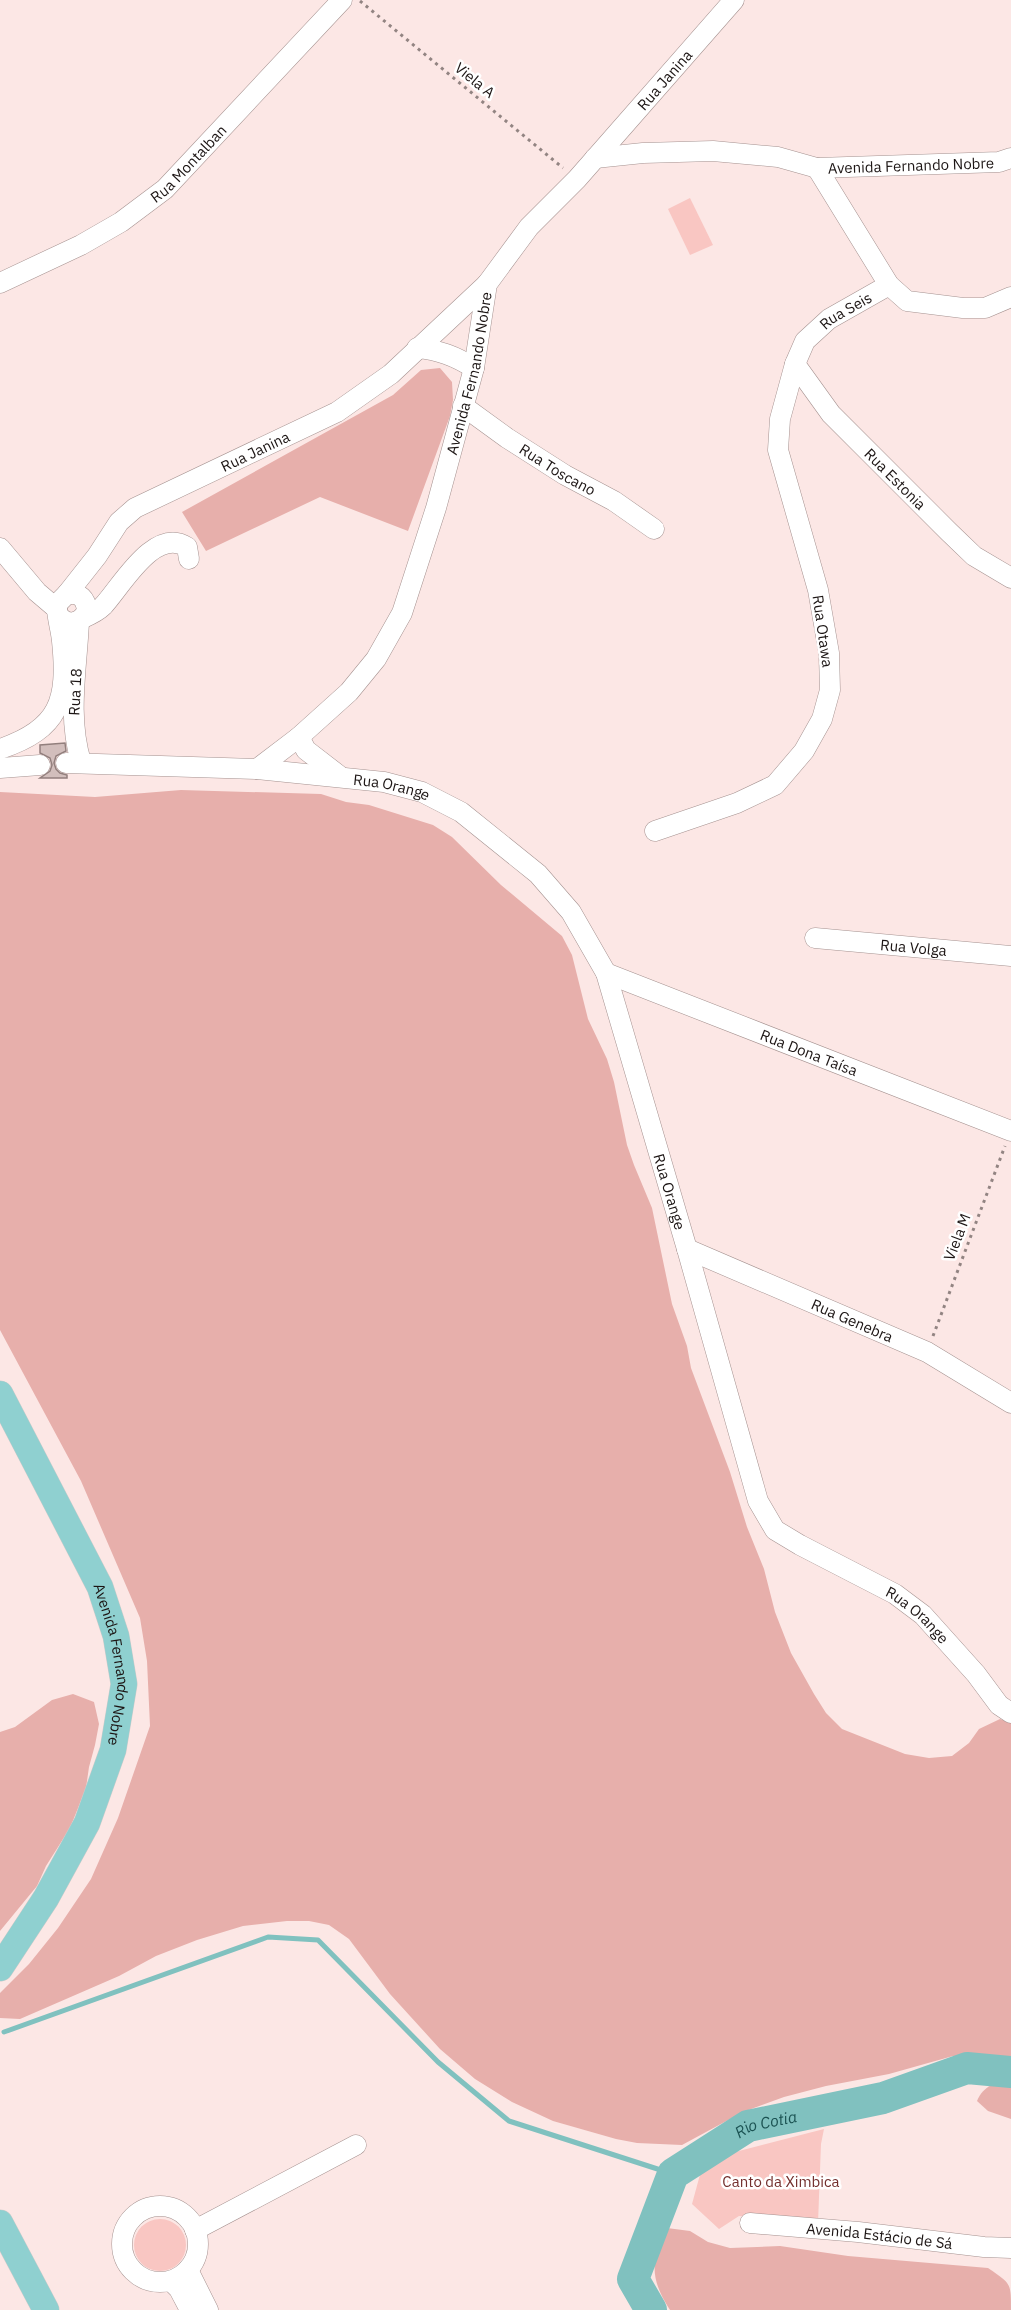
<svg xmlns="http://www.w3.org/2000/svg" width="1011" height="2310" viewBox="0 0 1011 2310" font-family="'IBM Plex Sans',sans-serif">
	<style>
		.green { fill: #f9c6c2 }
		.forest { fill: #e7afab }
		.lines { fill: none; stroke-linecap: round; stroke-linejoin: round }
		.stream { stroke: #80c1bf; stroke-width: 5 }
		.river { stroke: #80c1bf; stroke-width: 32 }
		.building { fill: #d2bebc; stroke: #927f7d; stroke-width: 1.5 }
		.minor-casing { stroke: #a59290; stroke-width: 21 }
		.major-casing { stroke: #cdcccb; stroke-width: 27 }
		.path { stroke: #928482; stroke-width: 3; stroke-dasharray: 3 4.5; stroke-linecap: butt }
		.minor { stroke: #fff; stroke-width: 20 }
		.major { stroke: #8fd0d0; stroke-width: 26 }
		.labels { text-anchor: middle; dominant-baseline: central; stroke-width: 5; stroke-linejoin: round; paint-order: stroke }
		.street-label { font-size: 15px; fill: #1c1514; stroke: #fff }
		.park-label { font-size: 15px; fill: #732f2d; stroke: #fff }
		.water-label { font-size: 16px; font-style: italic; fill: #1b5353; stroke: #fff }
	</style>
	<rect width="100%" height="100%" fill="#fce7e5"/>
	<g class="green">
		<path d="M690 198 713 245 690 255 668 209Z"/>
		<path d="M824 2129 821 2144 818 2223 739 2216 719 2229 692 2204 704 2160Z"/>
		<circle cx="160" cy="2245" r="26"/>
	</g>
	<g class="forest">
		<path d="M440 368 452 382 453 400 450 416 408 531 320 497 206 551 182 512 393 395 421 370Z"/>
		<path d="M181 790 321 794 346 802 369 805 433 825 452 837 501 885 562 936 572 955 588 1019 607 1059 614 1082 627 1145 634 1165 652 1208 672 1304 687 1346 691 1368 730 1472 747 1527 764 1569 775 1612 791 1653 814 1694 826 1713 842 1729 905 1754 929 1758 952 1756 969 1743 979 1729 1000 1719 1011 1723V2061L975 2056H953L889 2074 826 2086 784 2097 743 2112 682 2145 637 2143 616 2139 553 2121 512 2102 475 2079 440 2049 390 1994 349 1939 329 1925 309 1921H287L243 1926 197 1940 156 1956 119 1976 20 2019 0 2018V1993L29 1964 58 1928 91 1879 118 1818 150 1726 147 1661 140 1618 81 1481 0 1330V792L95 797Z"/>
		<path d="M73 1694 94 1702 99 1724 95 1745 89 1767 86 1788 70 1828 46 1866 37 1886 0 1931V1732L15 1727 52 1700Z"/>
		<path d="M1011 2080V2119L988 2111 977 2101C983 2086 997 2081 1011 2080Z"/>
		<path d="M667 2228 690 2231 708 2242 730 2248 780 2246 848 2256 988 2268C1011 2284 1011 2282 1011 2310H670C650 2279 650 2261 667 2228Z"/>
	</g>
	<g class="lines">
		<path class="stream" d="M4 2032 268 1937 318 1940 438 2062 509 2121 673 2174"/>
		<path class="river" id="s1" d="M651 2310 633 2279 673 2174 748 2126 883 2098 967 2068 1011 2072"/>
	</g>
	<path class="building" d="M65 743 66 751 56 756 54 763 56 769 60 773 67 775V778H40L50 771 52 765 50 758 40 753V745Z"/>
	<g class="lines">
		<defs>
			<g id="minor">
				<path id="s2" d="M595 158 643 153 713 151 778 157 817 168 999 162 1011 158"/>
				<path d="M817 168 889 285 907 301 963 308H985L1011 297"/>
				<path id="s3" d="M0 283 81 245 121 222 165 189 342 0"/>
				<path d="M417 348C439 350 455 356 474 368"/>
				<path id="s4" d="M795 364 831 414 949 532 974 556 1011 578"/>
				<path id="s5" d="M463 406 507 438 565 475 614 501 654 529"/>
				<path d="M0 548 37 592 57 609"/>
				<path id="s6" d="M67 594 97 556 119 522 135 508 337 412 391 374 487 284"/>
				<path d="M83 618C90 615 98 611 103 606 121 587 154 526 187 547L189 559"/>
				<path d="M79 621C77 669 67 715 81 762"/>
				<path d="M299 737 306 750 341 777"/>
				<path d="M0 749C60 729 68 700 62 641 61 629 56 615 57 604L67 594C80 592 86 599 87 611 81 623 68 627 59 616"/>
				<path id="s7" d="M66 763 257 769 299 737 349 692 376 659 402 613 436 508 474 368 487 284 529 227 577 179 734 0"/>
				<path d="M0 768 40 765"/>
				<path id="s8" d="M257 769 384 782 422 792 461 812 538 874 571 912 606 973 687 1249 758 1501 775 1530 800 1545 895 1594 923 1615 976 1674 999 1705 1011 1713"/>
				<path id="s9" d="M655 831 737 803 775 785 804 751 822 719 830 690 829 653 818 590 778 450 780 419 795 364 805 341 829 319 889 285"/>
				<path id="s10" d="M815 938 1011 956"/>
				<path id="s11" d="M606 973 1011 1131"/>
				<path id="s12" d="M687 1249 927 1352 1011 1403"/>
				<circle cx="160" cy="2244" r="38"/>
				<path id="s13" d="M750 2223 858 2232 984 2247 1011 2248"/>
				<path d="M195 2230 356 2145"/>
				<path d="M188 2270 208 2310"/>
				<path d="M171 2281 179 2289 190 2310"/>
			</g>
			<g id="major">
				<path id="s14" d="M0 1394 100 1587 116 1636 124 1684 113 1750 87 1823 46 1898 0 1968"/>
				<path d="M0 2223 46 2310"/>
			</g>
		</defs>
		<use href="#minor" class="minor-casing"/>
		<use href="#major" class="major-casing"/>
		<g class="path">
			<path d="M360 1 563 168"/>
			<path d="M933 1336 1005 1146"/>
		</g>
		<use href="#minor" class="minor"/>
		<use href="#major" class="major"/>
	</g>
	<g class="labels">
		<g class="street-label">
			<text stroke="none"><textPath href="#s7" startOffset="1018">Rua Janina</textPath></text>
			<text transform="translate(475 80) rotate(39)">Viela A</text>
			<text stroke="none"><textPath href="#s3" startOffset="225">Rua Montalban</textPath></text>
			<text stroke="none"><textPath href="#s2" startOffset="318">Avenida Fernando Nobre</textPath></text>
			<text stroke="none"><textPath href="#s9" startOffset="651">Rua Seis</textPath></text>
			<text stroke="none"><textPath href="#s7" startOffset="656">Avenida Fernando Nobre</textPath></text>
			<text stroke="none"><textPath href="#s6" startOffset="243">Rua Janina</textPath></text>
			<text stroke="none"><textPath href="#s5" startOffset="114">Rua Toscano</textPath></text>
			<text stroke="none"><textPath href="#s4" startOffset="153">Rua Estonia</textPath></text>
			<text transform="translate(823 631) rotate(82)">Rua Otawa</text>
			<text transform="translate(75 692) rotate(-87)">Rua 18</text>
			<text stroke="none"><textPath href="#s8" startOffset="136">Rua Orange</textPath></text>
			<text stroke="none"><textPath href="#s10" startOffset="99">Rua Volga</textPath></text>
			<text stroke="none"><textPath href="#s11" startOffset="218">Rua Dona Taísa</textPath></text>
			<text stroke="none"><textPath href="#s8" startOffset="658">Rua Orange</textPath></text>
			<text transform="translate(957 1237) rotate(-69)">Viela M</text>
			<text stroke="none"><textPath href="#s12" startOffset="180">Rua Genebra</textPath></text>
			<text stroke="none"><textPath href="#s8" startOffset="1180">Rua Orange</textPath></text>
			<text stroke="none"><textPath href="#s14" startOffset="297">Avenida Fernando Nobre</textPath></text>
			<text stroke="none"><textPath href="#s13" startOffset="130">Avenida Estácio de Sá</textPath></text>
		</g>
		<g class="park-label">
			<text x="781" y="2181">Canto da Ximbica</text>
		</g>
		<g class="water-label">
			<text stroke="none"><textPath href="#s1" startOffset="255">Rio Cotia</textPath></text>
		</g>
	</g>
</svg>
